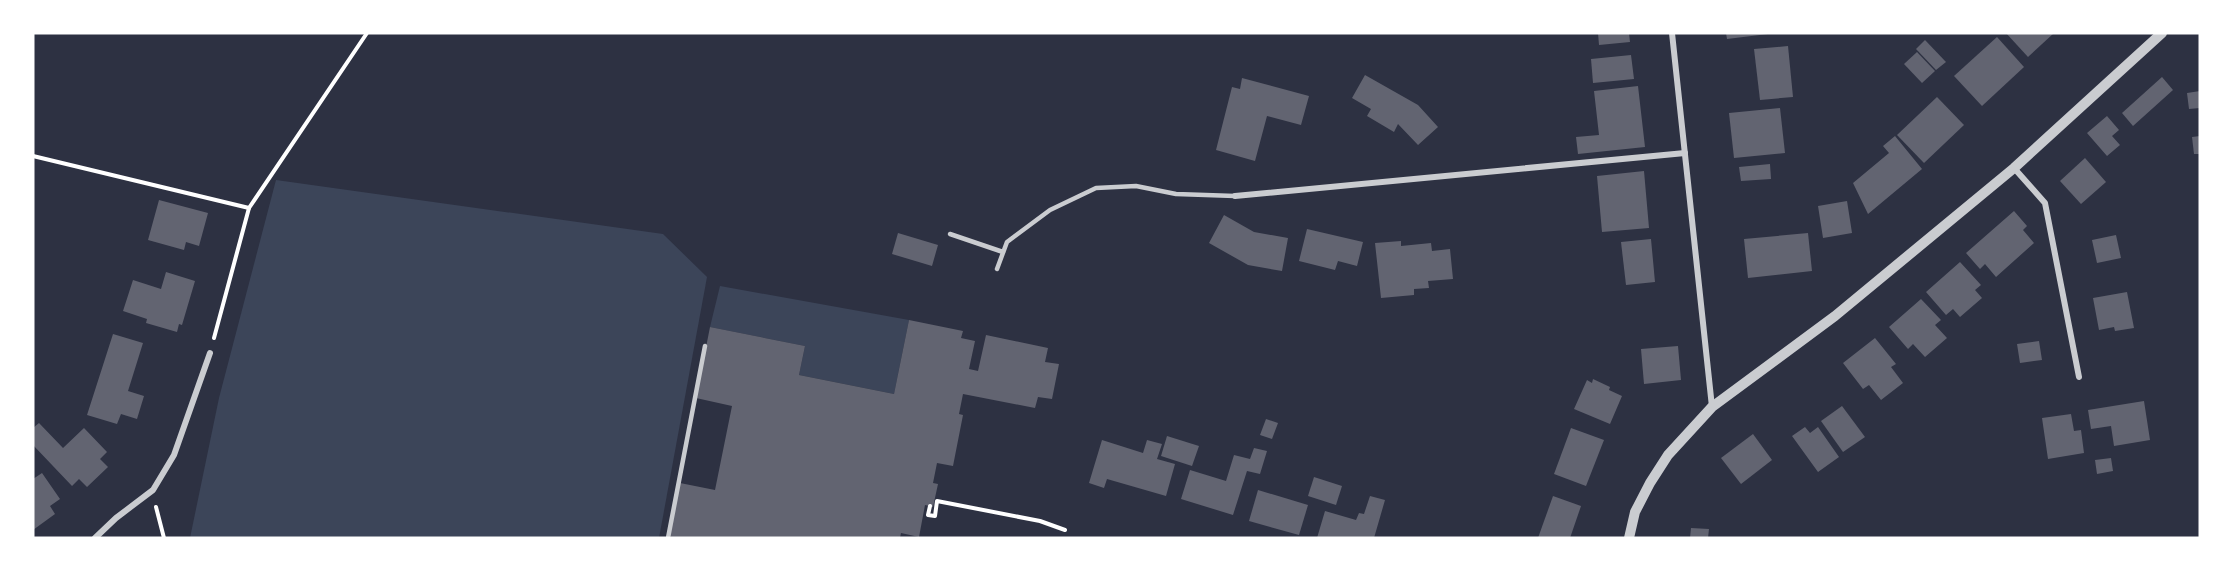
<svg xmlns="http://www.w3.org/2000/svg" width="2233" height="571" viewBox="0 0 2233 571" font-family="Rubik,sans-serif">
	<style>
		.green { fill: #3c4559 }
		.building { fill: #626471 }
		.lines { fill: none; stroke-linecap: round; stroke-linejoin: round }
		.path { stroke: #fff; stroke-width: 4 }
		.service { stroke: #caccd0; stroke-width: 4.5 }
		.minor { stroke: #caccd0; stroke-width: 6 }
		.tertiary { stroke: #caccd0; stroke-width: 10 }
	</style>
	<rect width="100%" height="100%" fill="#2d3142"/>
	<g class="green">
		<path d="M276 180 663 234 707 277 659 538H190L219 398Z"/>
		<path d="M720 286 909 320 894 394 799 375 805 346 710 327Z"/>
	</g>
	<g class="building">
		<path d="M1598 33H1629L1630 42 1599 45Z"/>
		<path d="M1726 33H1768V34L1727 39Z"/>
		<path d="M2006 33H2054L2028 57Z"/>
		<path d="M1997 37 2024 67 1982 106 1954 76Z"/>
		<path d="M1925 40 1946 62 1936 70 1916 49Z"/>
		<path d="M1788 46 1793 97 1760 100 1754 49Z"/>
		<path d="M1917 52 1935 71 1922 83 1904 64Z"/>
		<path d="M1631 55 1634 79 1593 83 1591 59Z"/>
		<path d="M1365 75 1418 105 1438 127 1418 145 1398 124 1394 132 1367 116 1371 109 1352 98Z"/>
		<path d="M2162 77 2173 90 2133 126 2122 113Z"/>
		<path d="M1242 78 1309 96 1301 125 1267 116 1255 161 1216 150 1232 87 1240 89Z"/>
		<path d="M1638 86 1645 147 1578 154 1576 137 1599 135 1594 91Z"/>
		<path d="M2200 91V108L2189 109 2187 93Z"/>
		<path d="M1937 97 1964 125 1924 163 1897 135Z"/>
		<path d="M1780 108 1785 153 1734 158 1729 113Z"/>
		<path d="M2107 116 2119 130 2112 136 2120 145 2107 156 2087 133Z"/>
		<path d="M1895 136 1922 169 1868 214 1853 183 1889 153 1883 146Z"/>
		<path d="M2200 136V154H2194L2192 137Z"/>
		<path d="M2085 158 2106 182 2081 204 2060 181Z"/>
		<path d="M1770 164 1771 179 1741 181 1739 167Z"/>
		<path d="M1644 171 1649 228 1602 232 1597 176Z"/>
		<path d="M159 200 208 213 199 246 186 242 184 250 148 240Z"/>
		<path d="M1847 201 1852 233 1823 238 1818 206Z"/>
		<path d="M2014 211 2027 226 2023 230 2034 243 1996 277 1985 264 1980 269 1966 253Z"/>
		<path d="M1224 215 1254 232 1288 238 1282 271 1248 265 1209 243Z"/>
		<path d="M1307 229 1363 242 1357 266 1338 261 1335 270 1299 261Z"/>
		<path d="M898 233 938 245 932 266 892 254Z"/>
		<path d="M1808 233 1812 271 1748 278 1744 239Z"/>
		<path d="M2116 235 2121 258 2097 263 2092 240Z"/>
		<path d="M1651 239 1655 282 1626 285 1621 242Z"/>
		<path d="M1401 241V246L1431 243 1432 251 1450 249 1453 279 1428 281 1429 288 1414 289V295L1381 298 1375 243Z"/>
		<path d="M1960 262 1981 285 1975 290 1982 298 1960 317 1953 309 1946 315 1926 292Z"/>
		<path d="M166 272 195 281 182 325 179 324 177 332 146 323 147 319 123 311 133 280 161 289Z"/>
		<path d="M2127 292 2134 328 2115 331 2114 327 2099 330 2093 298Z"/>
		<path d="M1921 299 1941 320 1935 325 1947 338 1925 357 1913 344 1908 349 1889 327Z"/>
		<path d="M909 320 963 331 961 338 975 341 969 369 978 371 986 335 1048 348 1045 362 1059 364 1052 399 1038 397 1035 408 963 394 959 414 963 415 953 466 937 463 933 483 938 484 933 507 925 505 919 537 901 533 900 538H672L670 536 680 483 715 490 732 406 696 398 710 327 805 346 799 375 894 394Z"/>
		<path d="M113 334 143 343 128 391 144 396 137 419 121 414 117 424 87 415Z"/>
		<path d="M1875 338 1896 364 1891 367 1903 383 1881 400 1869 385 1863 389 1843 363Z"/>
		<path d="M2039 341 2042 360 2020 363 2017 344Z"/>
		<path d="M1678 346 1681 380 1644 384 1641 349Z"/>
		<path d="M1593 379 1610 387 1609 390 1622 396 1610 424 1574 409 1587 380 1592 383Z"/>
		<path d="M2144 401 2150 440 2114 446 2111 426 2091 429 2088 410Z"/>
		<path d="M1842 406 1865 437 1843 452 1821 421Z"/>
		<path d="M2071 414 2074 431 2081 430 2084 453 2048 459 2042 418Z"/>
		<path d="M1266 419 1278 423 1272 439 1260 435Z"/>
		<path d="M39 423 63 448 84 428 107 452 100 459 108 467 87 487 79 479 72 486 33 445V428Z"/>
		<path d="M1805 427 1810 433 1818 427 1839 457 1818 472 1792 436Z"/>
		<path d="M1571 428 1604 440 1586 486 1554 474Z"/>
		<path d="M1753 434 1772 460 1741 484 1721 458Z"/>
		<path d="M1167 436 1199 446 1192 466 1161 456Z"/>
		<path d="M1102 440 1143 453 1147 440 1162 444 1157 459 1175 464 1166 496 1107 479 1104 488 1089 483Z"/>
		<path d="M1254 448 1267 451 1260 474 1247 471 1233 515 1181 499 1190 470 1226 481 1234 455 1250 459Z"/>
		<path d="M2111 458 2113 471 2097 474 2095 460Z"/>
		<path d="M42 473 60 499 50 506 55 514 33 530V479Z"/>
		<path d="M1314 477 1342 486 1336 505 1308 496Z"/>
		<path d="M1258 490 1308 505 1299 535 1249 521Z"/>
		<path d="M1370 496 1385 500 1374 538H1317L1325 511 1356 520 1359 513 1364 514Z"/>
		<path d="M1553 496 1581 506 1570 538H1538Z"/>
		<path d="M1691 528 1709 529 1708 538H1690Z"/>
	</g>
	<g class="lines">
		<g class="path">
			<path d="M33 156 249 208"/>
			<path d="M214 338 249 208 367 33"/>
			<path d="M930 506 928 515 935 516 937 501 1040 521 1065 530"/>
			<path d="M156 507 164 538"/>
		</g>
		<g class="service">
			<path d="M950 234 1003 252"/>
			<path d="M997 269 1007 242 1050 210 1096 188 1136 186 1176 194 1235 196"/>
			<path d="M668 538 705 346"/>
		</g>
		<g class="minor">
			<path d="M1672 33 1712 407"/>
			<path d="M2014 168 2045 203 2079 377"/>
			<path d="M1235 196 1685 153"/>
			<path d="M95 538 116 518 153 490 174 455 210 353"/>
		</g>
		<path class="tertiary" d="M1629 538 1635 512 1650 483 1668 455 1712 407 1835 316 2014 168 2162 33"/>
	</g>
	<rect width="2233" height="571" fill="none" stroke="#ffffff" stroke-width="69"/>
</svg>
